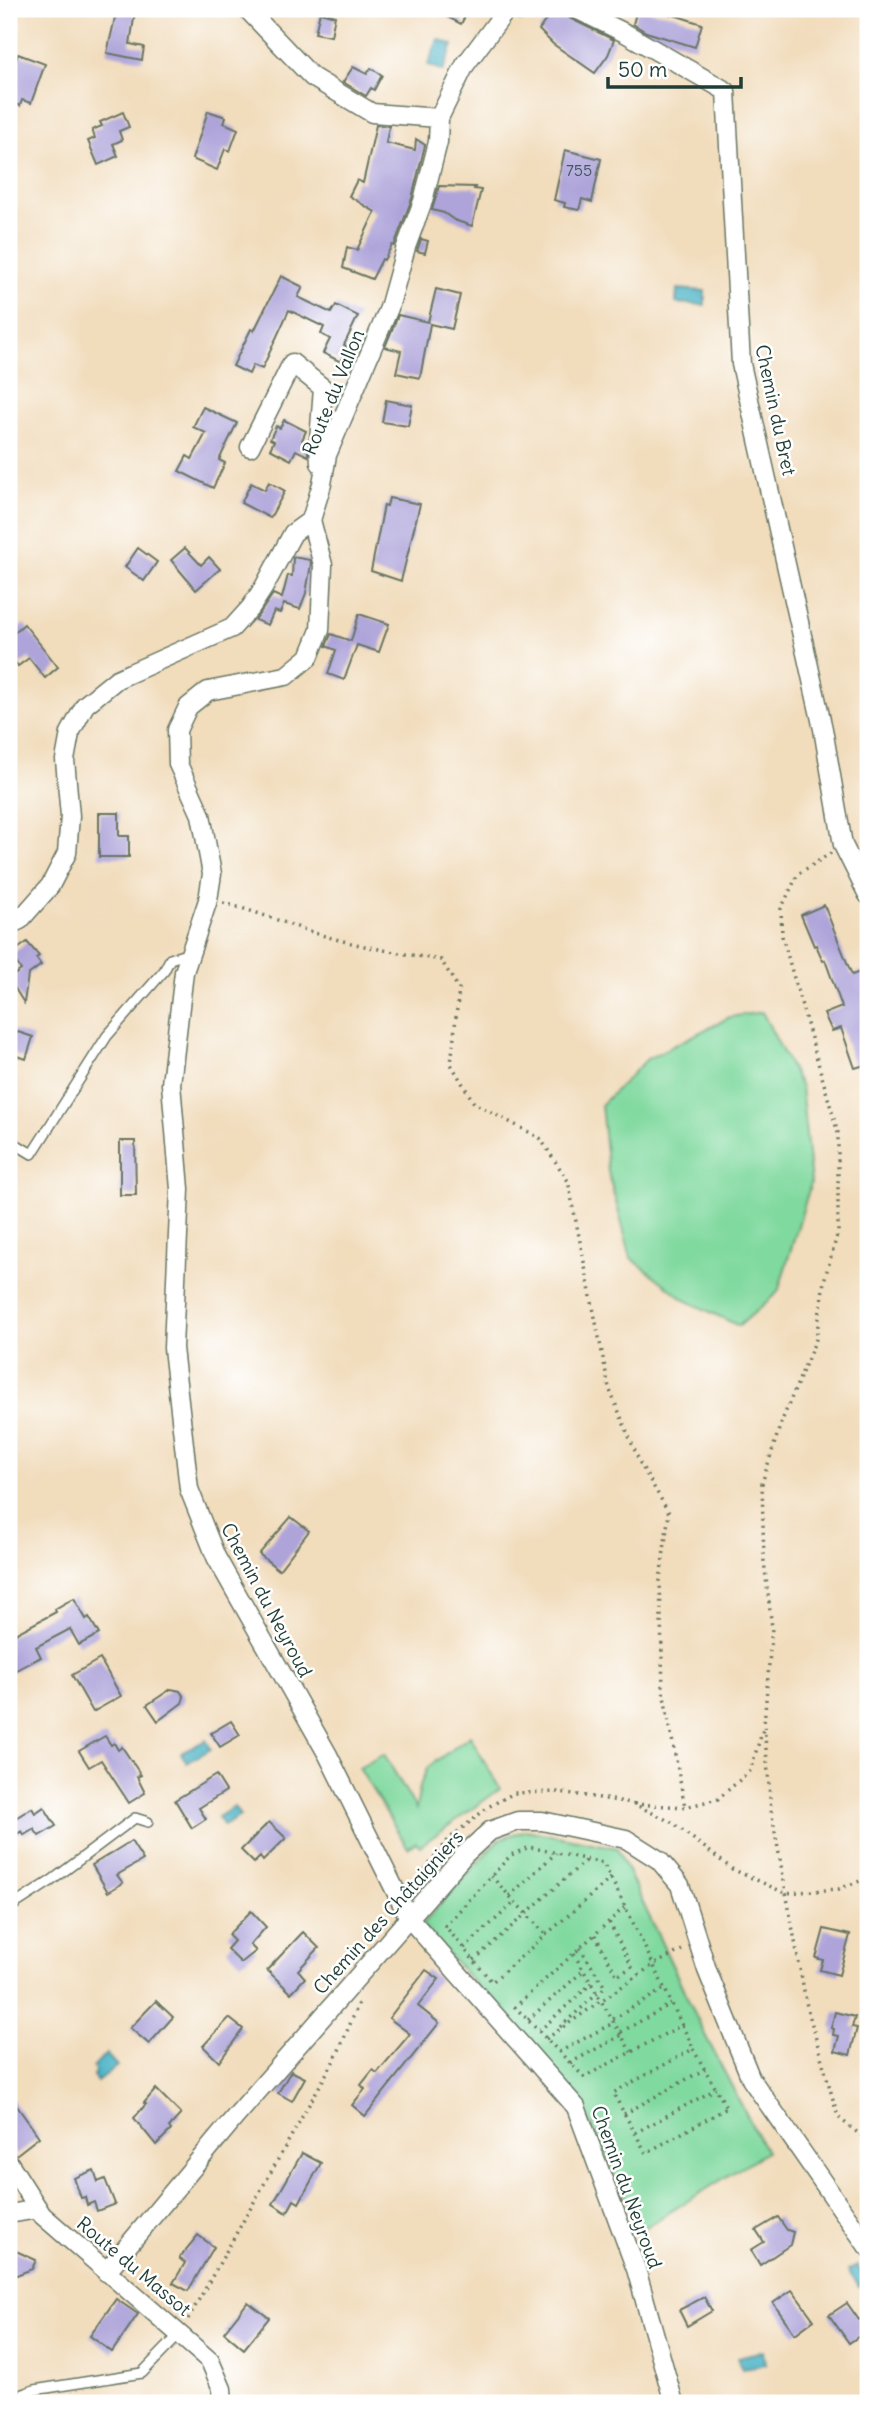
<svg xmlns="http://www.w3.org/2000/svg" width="877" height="2412" viewBox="0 0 877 2412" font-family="Delius,sans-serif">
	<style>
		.green { fill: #80d99f; stroke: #508b6a; stroke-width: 2 }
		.water { fill: #45b0c3; stroke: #32767c; stroke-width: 2 }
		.building { fill: #aea4da }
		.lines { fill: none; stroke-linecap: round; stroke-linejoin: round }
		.service-casing { stroke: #687563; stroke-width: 12 }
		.minor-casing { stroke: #687563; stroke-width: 21 }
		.path { stroke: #687563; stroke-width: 3.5; stroke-dasharray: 2 5; stroke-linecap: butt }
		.service { stroke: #fff; stroke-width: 9 }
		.minor { stroke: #fff; stroke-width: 18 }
		.labels { text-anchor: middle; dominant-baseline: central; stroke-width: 5; stroke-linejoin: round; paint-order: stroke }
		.number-label { font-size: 16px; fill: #43575e }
		.street-label { font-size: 19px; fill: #1f3d34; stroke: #fff }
	</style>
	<rect width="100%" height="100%" fill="#fff"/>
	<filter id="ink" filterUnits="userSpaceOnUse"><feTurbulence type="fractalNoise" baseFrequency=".0143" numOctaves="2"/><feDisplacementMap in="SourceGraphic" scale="14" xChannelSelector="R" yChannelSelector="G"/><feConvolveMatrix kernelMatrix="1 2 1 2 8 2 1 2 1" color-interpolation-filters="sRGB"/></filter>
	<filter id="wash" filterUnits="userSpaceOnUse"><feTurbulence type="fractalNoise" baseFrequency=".00686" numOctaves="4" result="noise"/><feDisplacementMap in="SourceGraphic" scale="28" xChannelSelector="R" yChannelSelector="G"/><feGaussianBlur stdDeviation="1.57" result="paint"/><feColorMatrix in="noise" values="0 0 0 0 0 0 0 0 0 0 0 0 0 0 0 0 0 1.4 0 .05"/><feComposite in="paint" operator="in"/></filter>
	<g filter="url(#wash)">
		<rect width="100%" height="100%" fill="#f1dcbb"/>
		<g class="green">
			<path d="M762 1012 801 1087 811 1183 778 1292 739 1326 685 1300 631 1258 608 1172 601 1105 647 1059 730 1017Z"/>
			<path d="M470 1736 500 1789 420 1846 416 1842 408 1848 359 1768 384 1754 416 1809 420 1786 427 1768Z"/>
			<path d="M526 1830 617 1848 704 2033 766 2152 641 2230 581 2103 422 1925 499 1839Z"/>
		</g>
		<g class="water">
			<path d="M438 39 453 45 443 71 428 65Z"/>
			<path d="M677 289 705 291V305L676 303Z"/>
			<path d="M206 1740 211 1749 187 1763 181 1753Z"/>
			<path d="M234 1807 240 1816 224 1826 218 1817Z"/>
			<path d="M106 2054 117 2066 97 2082 93 2075 96 2071 93 2068Z"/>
			<path d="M857 2265 866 2282 858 2287 848 2270Z"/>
			<path d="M763 2351 765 2364 742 2369 738 2357Z"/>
		</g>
		<g id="blocks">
			<g class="building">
				<path d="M117 9 135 12 130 44 144 47 142 60 107 53Z"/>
				<path d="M432 9H469L461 24Z"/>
				<path d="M559 9H565L566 15 571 19 614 40 608 55 595 73 553 44 539 30 552 11Z"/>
				<path d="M637 9 674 15 702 24 695 47 646 32 633 24Z"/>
				<path d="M320 12 335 16 331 36 315 33Z"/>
				<path d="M18 54 45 64 31 103 22 100 20 106 9 101V80Z"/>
				<path d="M353 67 367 74 371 68 382 75 374 90 371 88 366 96 343 82Z"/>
				<path d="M208 111 226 117 224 123 238 129 230 151 225 149 217 170 192 159Z"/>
				<path d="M123 112 129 127 119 131 122 140 113 144 118 156 98 165 88 141 95 138 92 130 102 126 100 122Z"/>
				<path d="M376 125 389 126 386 143 415 150 416 139 425 145 412 198 394 246 392 245 384 260 382 259 372 279 343 268 347 247 357 250 375 212 349 196 357 180 363 183Z"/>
				<path d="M565 150 601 159 592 202 582 199 579 210 564 207 565 203 554 200Z"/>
				<path d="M439 186 475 187 474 189 481 190 472 226 454 220 444 213 432 210Z"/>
				<path d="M421 239 428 241 425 253 417 251Z"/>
				<path d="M281 276 303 287 298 297 331 313 336 305 358 316 344 345 348 347 341 362 323 353 330 339 321 334 324 327 289 310 262 369 253 365 249 374 233 366 251 329 254 331Z"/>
				<path d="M436 289 460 295 452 329 430 324 420 378 396 373 401 351 385 347 398 315 428 322Z"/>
				<path d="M386 400 412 405 408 426 382 422Z"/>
				<path d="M203 407 237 423 219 460 225 463 213 488 179 471 187 456 192 459 206 433 193 427Z"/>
				<path d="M284 420 306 431 302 440 308 443V456L296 450 291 460 270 449 274 441 270 439 276 426 280 428Z"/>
				<path d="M269 482 285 491 270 518 241 503 251 483 265 490Z"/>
				<path d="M389 498 420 504 401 581 371 571 384 505 387 506Z"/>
				<path d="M138 548 157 562 144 581 125 567Z"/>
				<path d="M185 548 201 565 209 557 220 569 196 590 171 560Z"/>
				<path d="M293 557 310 560 311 564 306 593 300 609 284 604 280 613 274 611 268 625 255 620 273 594 282 598 288 575 292 576Z"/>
				<path d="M359 614 389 624 379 652 357 645 344 680 328 674 336 650 326 646 331 634 351 641Z"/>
				<path d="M24 624 58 667 45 678 29 658 18 666 9 654V637Z"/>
				<path d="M99 813H119V836H129V857H99Z"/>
				<path d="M824 905 852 975 868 969V1064L855 1068 841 1028 832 1031 824 1014 842 1007 825 960 823 961 816 945 814 946 801 915Z"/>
				<path d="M27 942 39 956 36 958 41 965 28 975 24 1003 9 979 21 970 11 954Z"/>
				<path d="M9 1029 33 1037 26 1059 9 1053Z"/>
				<path d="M120 1141H135L136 1195H120Z"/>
				<path d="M291 1517 309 1531 279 1570 259 1554Z"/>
				<path d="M74 1598 86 1619 89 1617 99 1634 79 1645 70 1629 36 1647 41 1657 9 1674V1637L56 1612 55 1609Z"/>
				<path d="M100 1659 121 1696 93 1712 72 1675Z"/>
				<path d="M171 1689 180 1691 184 1697 182 1703 158 1721 147 1705Z"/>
				<path d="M231 1721 240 1735 220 1747 211 1733Z"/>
				<path d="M105 1736 111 1745 114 1743 118 1750 122 1747 141 1775 137 1777 145 1793 129 1803 101 1760 89 1767 79 1751Z"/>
				<path d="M216 1775 226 1791 199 1808 206 1819 192 1828 175 1800Z"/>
				<path d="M44 1807 56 1826 39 1836 34 1829 24 1835 22 1831 9 1838V1822L32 1808 35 1813Z"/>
				<path d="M269 1822 286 1838 263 1861 260 1857 254 1863 241 1850Z"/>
				<path d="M131 1841 143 1860 117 1875 123 1883 108 1892 92 1865Z"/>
				<path d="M251 1911 266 1927 250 1945 256 1951 241 1963 227 1949 234 1941 228 1935Z"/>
				<path d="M824 1929 850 1935 839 1975 820 1970 823 1960 816 1958Z"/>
				<path d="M303 1932 319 1948 298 1970 305 1978 291 1993 267 1970Z"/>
				<path d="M426 1970 439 1979 418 2006 439 2023 365 2116 352 2105 365 2089 361 2085 373 2070 377 2073 410 2034 389 2018Z"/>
				<path d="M156 2001 173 2017 149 2044 130 2028Z"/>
				<path d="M835 2012 855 2017 852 2027 857 2028 850 2055 835 2051 839 2036 833 2035 834 2029 831 2028Z"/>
				<path d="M229 2018 243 2029 219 2062 203 2046Z"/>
				<path d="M291 2071 305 2078 292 2101 278 2093Z"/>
				<path d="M156 2089 181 2114 169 2127 171 2130 156 2145 134 2118 146 2104 144 2103Z"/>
				<path d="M9 2095 39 2137 16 2155 9 2148Z"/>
				<path d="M302 2153 321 2163 299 2203 294 2200 287 2213 273 2204Z"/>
				<path d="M94 2170 98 2182 105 2179 115 2204 97 2211 94 2202 87 2205 85 2197 81 2198 74 2178Z"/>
				<path d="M778 2217 787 2230 793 2232 790 2245 760 2265 751 2250 764 2242 756 2230Z"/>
				<path d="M198 2235 214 2247 188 2291 173 2283 185 2263 179 2258Z"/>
				<path d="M16 2251 36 2260 32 2269 9 2278V2254Z"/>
				<path d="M792 2290 814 2320 795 2334 773 2303Z"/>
				<path d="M704 2297 712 2311 687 2326 679 2310Z"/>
				<path d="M116 2299 138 2314 112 2352 90 2336Z"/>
				<path d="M248 2302 269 2318 244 2349 224 2332Z"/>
				<path d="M847 2303 859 2320 868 2314V2330L849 2343 829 2315Z"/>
			</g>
		</g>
	</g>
	<g filter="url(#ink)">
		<use href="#blocks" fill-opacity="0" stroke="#687563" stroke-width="2"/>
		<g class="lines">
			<defs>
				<g id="service">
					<path d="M9 1140 32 1154 107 1036 164 971 170 959 190 953"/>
					<path d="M9 1908 51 1881 135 1818 148 1822"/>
					<path d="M9 2399 34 2390 142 2373 181 2333"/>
				</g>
				<g id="minor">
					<path d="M247 9 312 77 372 113 439 118"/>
					<path d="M513 9 520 11 541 9"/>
					<path d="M576 9 625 33 726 91 741 364 823 729 843 845 868 895"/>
					<path d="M250 447 292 363 323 388 319 441 320 463"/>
					<path d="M311 520 323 565 320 630 309 657 286 676 208 691 188 707 177 730 178 764 201 815 212 874 208 900 184 972 171 1084 180 1189 173 1348 189 1489 216 1557 328 1755 409 1918 576 2107 636 2269 674 2403"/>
					<path d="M9 925 20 920 50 886 67 853 70 816 65 760 70 733 85 705 117 679 232 628 251 607 264 587 293 533 311 520 322 484 327 455 389 308 406 247 423 201 438 142 439 118 465 65 507 9"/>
					<path d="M9 2163 42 2215 210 2361 222 2389 223 2403"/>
					<path d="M9 2214 38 2209"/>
					<path d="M106 2272 236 2116 464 1855 490 1831 518 1821H542L626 1839 659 1860 680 1885 707 1970 751 2079 868 2247"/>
				</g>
			</defs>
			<use href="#service" class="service-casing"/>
			<use href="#minor" class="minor-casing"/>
			<g class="path">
				<path d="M831 853 798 874 781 909 782 936 838 1133V1232L824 1281 816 1339 781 1423 762 1483 764 1561 772 1628 764 1724 771 1810 807 2007 838 2117 868 2141"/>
				<path d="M223 903C255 911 284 923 315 933 356 946 399 953 441 960L459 989 451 1064 474 1103 540 1138 568 1181 609 1388 640 1463 669 1513 660 1580 663 1691 685 1807"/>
				<path d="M634 1804 685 1807 718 1799 750 1771 764 1726"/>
				<path d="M421 1875 449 1839 488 1807 514 1793 560 1792 632 1803 673 1823 732 1869 785 1893 839 1889 868 1878"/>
				<path d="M491 1876 546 1935"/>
				<path d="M611 1878 492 1982 445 1926 511 1855 529 1847 603 1863C631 1917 656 1971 682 2025L584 2077 515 2007 625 1907"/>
				<path d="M509 1896 556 1853"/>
				<path d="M595 1935 617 1976 632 1967 609 1922"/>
				<path d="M464 1948 515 1902"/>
				<path d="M574 1954 631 2052"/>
				<path d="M474 1960 586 1860"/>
				<path d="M613 2019 664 1989"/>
				<path d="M528 2020 584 1970"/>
				<path d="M682 2025 693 2048"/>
				<path d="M560 2027 605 1987 580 1948"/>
				<path d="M539 2031 592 1983"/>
				<path d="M621 2032 671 2004"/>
				<path d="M546 2039 653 1965 682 1950"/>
				<path d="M693 2049 727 2108 646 2153 613 2093Z"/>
				<path d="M559 2052 615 2022"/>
				<path d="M570 2063 622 2035"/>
				<path d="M624 2114 705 2069"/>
				<path d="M635 2133 716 2089"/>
				<path d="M188 2319 337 2055 359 2003"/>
			</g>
			<use href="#service" class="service"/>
			<use href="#minor" class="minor"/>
		</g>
	</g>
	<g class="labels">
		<g class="number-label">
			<text x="579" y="170">755</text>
		</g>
		<g class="street-label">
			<text transform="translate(333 392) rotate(-68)">Route du Vallon</text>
			<text transform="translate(776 410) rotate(78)">Chemin du Bret</text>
			<text transform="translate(267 1600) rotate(62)">Chemin du Neyroud</text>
			<text transform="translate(388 1912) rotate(-48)">Chemin des Châtaigniers</text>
			<text transform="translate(627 2187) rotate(70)">Chemin du Neyroud</text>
			<text transform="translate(134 2266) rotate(40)">Route du Massot</text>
		</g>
	</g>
	<rect width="877" height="2412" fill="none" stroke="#fff" stroke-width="35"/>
	<path d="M608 77v10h133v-10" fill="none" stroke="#1f3d34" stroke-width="3.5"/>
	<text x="618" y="77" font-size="21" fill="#1f3d34" stroke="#ffffff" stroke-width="5" paint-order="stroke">50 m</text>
</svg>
